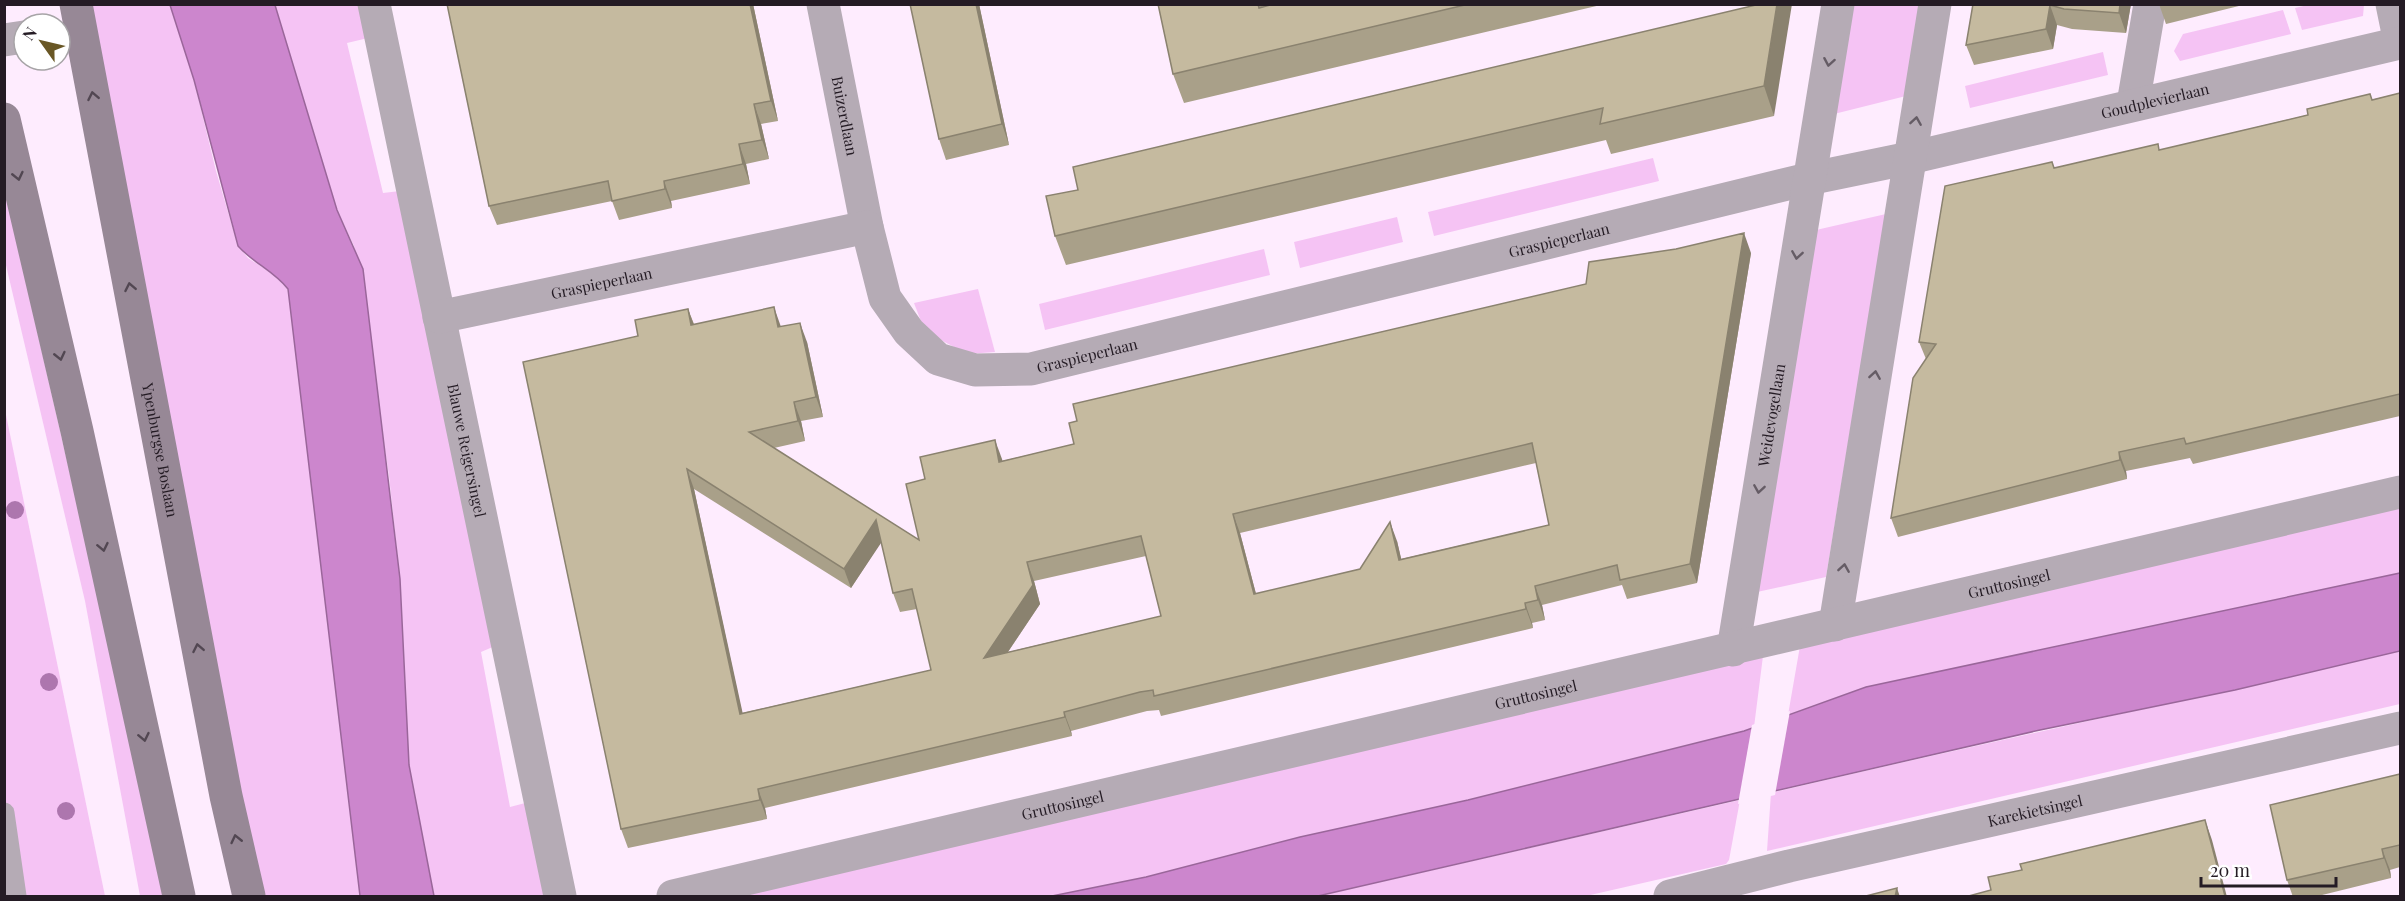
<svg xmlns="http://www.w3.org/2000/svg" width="2405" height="901" viewBox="0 0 2405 901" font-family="'Playfair Display',serif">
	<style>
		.green { fill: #f5c3f4 }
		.water { fill: #cc86cd; stroke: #9a669a; stroke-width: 1.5 }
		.pier { fill: #feecfe }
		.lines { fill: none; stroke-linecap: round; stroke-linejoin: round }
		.lane { stroke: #b5abb5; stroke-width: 21 }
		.street { stroke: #b5abb5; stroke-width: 33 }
		.secondary { stroke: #978896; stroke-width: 33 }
		.tree { fill: #ad76ae }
		.wall { fill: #a9a089; fill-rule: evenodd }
		.shaded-wall { fill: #8a826f }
		.building { fill: #c5ba9f; stroke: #8a826f; stroke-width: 1.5; fill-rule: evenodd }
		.oneway { stroke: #655c65 }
		.oneway2 { stroke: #524752 }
		.labels { text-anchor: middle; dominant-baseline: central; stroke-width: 4.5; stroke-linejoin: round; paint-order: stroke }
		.street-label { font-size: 15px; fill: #241b24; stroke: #fff }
	</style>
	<rect width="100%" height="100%" fill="#feecfe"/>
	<g class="green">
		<path d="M2312 4 2364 5 2363 16 2302 30 2295 8Z"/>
		<path d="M89 5H170L194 80 216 171 238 246 248 258 279 278 288 289 360 896H261Z"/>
		<path d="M275 5H362L368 38 347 43 383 193 400 191 495 646 481 652 510 807 529 802 550 896H434L409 765 400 579 389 476 354 246 337 210Z"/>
		<path d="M1852 5H1921L1906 96 1834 114Z"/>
		<path d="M2283 10 2291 34 2180 61 2174 51 2183 34Z"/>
		<path d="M2103 52 2108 75 1970 108 1965 86Z"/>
		<path d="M1653 158 1659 181 1434 236 1428 212Z"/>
		<path d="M4 187 167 896H140L85 601 5 261Z"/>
		<path d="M1886 214 1826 577 1757 592 1816 230Z"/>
		<path d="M1397 217 1403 242 1300 268 1294 242Z"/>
		<path d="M1264 249 1270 275 1045 330 1039 304Z"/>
		<path d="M978 289 995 352 967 354 941 340 922 324 914 303Z"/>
		<path d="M5 410 105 896H5Z"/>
		<path d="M2400 508V573L1866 687 1788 715 1800 646Z"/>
		<path d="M2400 651V704L1767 851 1771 793C1980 743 2191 700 2400 651Z"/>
		<path d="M1763 656 1754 727 1744 731 1468 800 1300 837 1146 877 1052 896H734Z"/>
		<path d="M1740 800 1729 860 1726 864 1586 896H1318Z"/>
	</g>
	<g class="water">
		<path d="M170 5H275L337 210 363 269 400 579 409 765 434 896H360L288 289C274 271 253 263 238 246L194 80Z"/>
		<path d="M2400 573V651L2235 690 2040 730 1318 896H1052L1146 877 1300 837 1468 800 1744 731 1866 687Z"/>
	</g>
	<path class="pier" d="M1790 711 1775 795 1738 804 1752 725Z"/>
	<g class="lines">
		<path class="lane" d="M4 813 16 896"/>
		<g class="street">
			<path id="s1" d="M374 4 560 896"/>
			<path id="s2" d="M823 4 867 227"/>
			<path d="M2392 4 2400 43"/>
			<path d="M4 40 24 37"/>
			<path d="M2133 104 2150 4"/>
			<path id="s3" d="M439 317 867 227 885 298 909 332 938 359 975 370 1031 369 1808 179 1910 158 2400 43"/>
			<path d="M1835 625 1935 4"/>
			<path id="s4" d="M1733 650 1838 4"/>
			<path id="s5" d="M673 896 2400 492"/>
			<path id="s6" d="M1670 896 1789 866 2400 728"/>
		</g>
		<g class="secondary">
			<path id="s7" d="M76 4 226 796 249 896"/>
			<path d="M4 119 77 431 179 896"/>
		</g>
	</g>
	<g class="tree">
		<circle cx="15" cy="510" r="9"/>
		<circle cx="49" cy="682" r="9"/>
		<circle cx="66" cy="811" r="9"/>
	</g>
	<g class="wall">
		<path d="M447 4H753L778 121 761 124 769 159 746 164 750 184 671 201 672 208 619 220 612 201 497 225 489 206Z"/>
		<path d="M979 4 1009 145 946 160 939 139Z"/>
		<path d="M1158 4H1262L1263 7 1274 4H1605L1184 103 1173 74Z"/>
		<path d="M1760 4 1774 116 1611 154 1606 140 1066 265 1055 236 1078 190Z"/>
		<path d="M1973 4H2131L2126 33 2072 29 2057 25 2053 49 1974 65 1966 45Z"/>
		<path d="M2159 4H2247L2166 24Z"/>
		<path d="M2400 93V416L2193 464 2190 458 2126 471 2127 479 1898 537 1891 518 1926 359 1919 342 2054 168 2160 150Z"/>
		<path d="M1751 253 1697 583 1627 599 1622 585 1542 605 1545 620 1532 623 1533 628 1161 716 1159 710 1147 711 1071 731 1072 736 765 808 767 819 628 848 621 829 638 336 688 309 694 324 781 327 807 342 823 417 801 421 805 441 774 448 919 540 1002 461 1074 444ZM1536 463 1549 525 1401 559 1397 541 1360 569 1256 594 1240 533ZM694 489 851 588 881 542 893 593 900 612 917 609 931 670 742 713ZM1146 556 1161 616 1008 652 1040 604 1034 581Z"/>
		<path d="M2400 774V867L2390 870 2391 878 2314 897H2293L2287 880Z"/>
	</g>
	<g class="shaded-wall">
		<path d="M750 4H753L778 121 771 101Z"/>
		<path d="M976 4H979L1009 145 1002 124Z"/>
		<path d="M1777 4H1792L1774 116 1764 86Z"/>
		<path d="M2120 4H2131L2126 33 2119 13Z"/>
		<path d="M2050 5 2057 25 2053 49 2046 29Z"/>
		<path d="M754 104 761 124 769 159 762 140Z"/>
		<path d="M739 144 746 164 750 184 743 164Z"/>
		<path d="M664 181 671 201 672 208 665 189Z"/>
		<path d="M1744 233 1751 253 1697 583 1690 564Z"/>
		<path d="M774 307 781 327H778Z"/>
		<path d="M688 309 695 328 691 325Z"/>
		<path d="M800 323 807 342 823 417 816 397Z"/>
		<path d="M794 402 801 421 805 441 798 421Z"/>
		<path d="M995 440 1002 459 1007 481 999 462Z"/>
		<path d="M2119 452 2126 471 2127 479 2120 460Z"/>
		<path d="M687 469 694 489 747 733 740 714Z"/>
		<path d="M1233 514 1240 533 1261 613 1254 594Z"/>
		<path d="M876 520 883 540 851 588 844 569Z"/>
		<path d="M1390 522 1397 541 1406 579 1399 560Z"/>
		<path d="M1027 562 1034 581 1040 604 991 677 984 658Z"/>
		<path d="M1535 586 1542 605 1545 620 1538 600Z"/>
		<path d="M1525 603 1532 623 1533 628 1526 609Z"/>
		<path d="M1064 712 1071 731 1072 736 1065 717Z"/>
		<path d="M758 789 765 808 767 819 760 800Z"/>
		<path d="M2205 820 2212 840 2227 897 2225 896Z"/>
		<path d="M2382 849 2390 870 2391 878 2384 858Z"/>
		<path d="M1897 888 1900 897H1895Z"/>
	</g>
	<g class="building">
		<path d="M447 4H750L771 101 754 104 762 140 739 144 743 164 664 181 665 189 612 201 608 181 489 206Z"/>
		<path d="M910 4H976L1002 124 939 139Z"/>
		<path d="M1158 4H1258L1259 8 1274 4H1469L1173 74Z"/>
		<path d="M1760 4H1777L1764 86 1600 124 1603 108 1055 236 1046 196 1078 190 1073 167Z"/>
		<path d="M1973 4H2120L2119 13 2064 9 2050 5 2046 29 1966 45Z"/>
		<path d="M2400 93V394L2186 444 2184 438 2119 452 2120 460 1891 518 1913 378 1936 344 1919 342 1945 186 2052 162 2054 168 2158 144 2159 150 2308 115 2307 109 2370 94 2372 100Z"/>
		<path d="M1744 233 1690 564 1620 580 1617 565 1535 586 1538 600 1525 603 1526 609 1154 696 1153 690 1140 692 1064 712 1065 717 758 789 760 800 621 829 523 362 638 336 635 320 688 309 691 325 774 307 778 327 800 323 816 397 794 402 798 421 749 432 919 540 906 484 925 479 920 457 995 440 999 462 1074 444 1069 423 1077 421 1073 404 1586 284 1589 262 1676 249ZM1532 443 1549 525 1399 560 1390 522 1360 569 1254 594 1233 514ZM687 469 844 569 876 520 893 593 912 589 931 670 740 714ZM1141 536 1161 616 984 658 1033 585 1027 562Z"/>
		<path d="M2400 774V845L2382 849 2384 858 2287 880 2270 805Z"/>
		<path d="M2205 820 2225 896 2221 897H1965L1991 890 1988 877 2022 870 2020 864Z"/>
		<path d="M1897 888 1895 897H1862Z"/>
	</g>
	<defs><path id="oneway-chevron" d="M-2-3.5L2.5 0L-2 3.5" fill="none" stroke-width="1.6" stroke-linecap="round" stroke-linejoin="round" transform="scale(1.5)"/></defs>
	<g class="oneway">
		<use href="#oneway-chevron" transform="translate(1829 62) rotate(100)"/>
		<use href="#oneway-chevron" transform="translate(1916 121) rotate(-81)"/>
		<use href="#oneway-chevron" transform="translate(1797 255) rotate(99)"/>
		<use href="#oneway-chevron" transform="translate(1875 375) rotate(-81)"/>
		<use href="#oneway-chevron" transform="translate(1759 489) rotate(99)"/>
		<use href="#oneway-chevron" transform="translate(1844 568) rotate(-81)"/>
	</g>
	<g class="oneway2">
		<use href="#oneway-chevron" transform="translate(93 96) rotate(-101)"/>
		<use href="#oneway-chevron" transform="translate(18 176) rotate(77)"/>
		<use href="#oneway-chevron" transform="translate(130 287) rotate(-101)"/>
		<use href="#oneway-chevron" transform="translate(60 356) rotate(77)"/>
		<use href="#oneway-chevron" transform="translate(103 547) rotate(78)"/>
		<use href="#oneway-chevron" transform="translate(198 648) rotate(-101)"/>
		<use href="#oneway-chevron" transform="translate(144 737) rotate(78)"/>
		<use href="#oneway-chevron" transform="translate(236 839) rotate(-103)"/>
	</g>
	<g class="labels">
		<g class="street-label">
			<text stroke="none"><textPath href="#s3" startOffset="1842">Goudplevierlaan</textPath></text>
			<text stroke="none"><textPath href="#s2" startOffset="114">Buizerdlaan</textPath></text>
			<text stroke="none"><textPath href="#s3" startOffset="1230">Graspieperlaan</textPath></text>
			<text stroke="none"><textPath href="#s3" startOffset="166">Graspieperlaan</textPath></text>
			<text stroke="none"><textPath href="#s3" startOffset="744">Graspieperlaan</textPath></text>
			<text stroke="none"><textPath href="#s4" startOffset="238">Weidevogellaan</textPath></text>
			<text stroke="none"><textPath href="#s7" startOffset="454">Ypenburgse Boslaan</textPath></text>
			<text stroke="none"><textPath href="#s1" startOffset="456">Blauwe Reigersingel</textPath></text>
			<text stroke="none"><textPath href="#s5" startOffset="1372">Gruttosingel</textPath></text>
			<text stroke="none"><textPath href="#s5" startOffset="886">Gruttosingel</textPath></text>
			<text stroke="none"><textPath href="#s5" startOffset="400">Gruttosingel</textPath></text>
			<text stroke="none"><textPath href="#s6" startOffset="375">Karekietsingel</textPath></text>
		</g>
	</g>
	<rect width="2405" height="901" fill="none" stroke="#241b24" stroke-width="12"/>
	<g transform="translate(42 42) rotate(304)"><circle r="28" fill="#ffffff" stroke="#a7a4a7" stroke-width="1.5"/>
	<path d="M0-4.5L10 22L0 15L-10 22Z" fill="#695725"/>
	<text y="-9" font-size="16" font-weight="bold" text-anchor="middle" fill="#241b24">N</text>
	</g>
	<path d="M2201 877v9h135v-9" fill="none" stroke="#241b24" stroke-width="3"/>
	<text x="2210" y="877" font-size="18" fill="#241b24" stroke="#ffffff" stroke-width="4.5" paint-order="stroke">20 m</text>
</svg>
